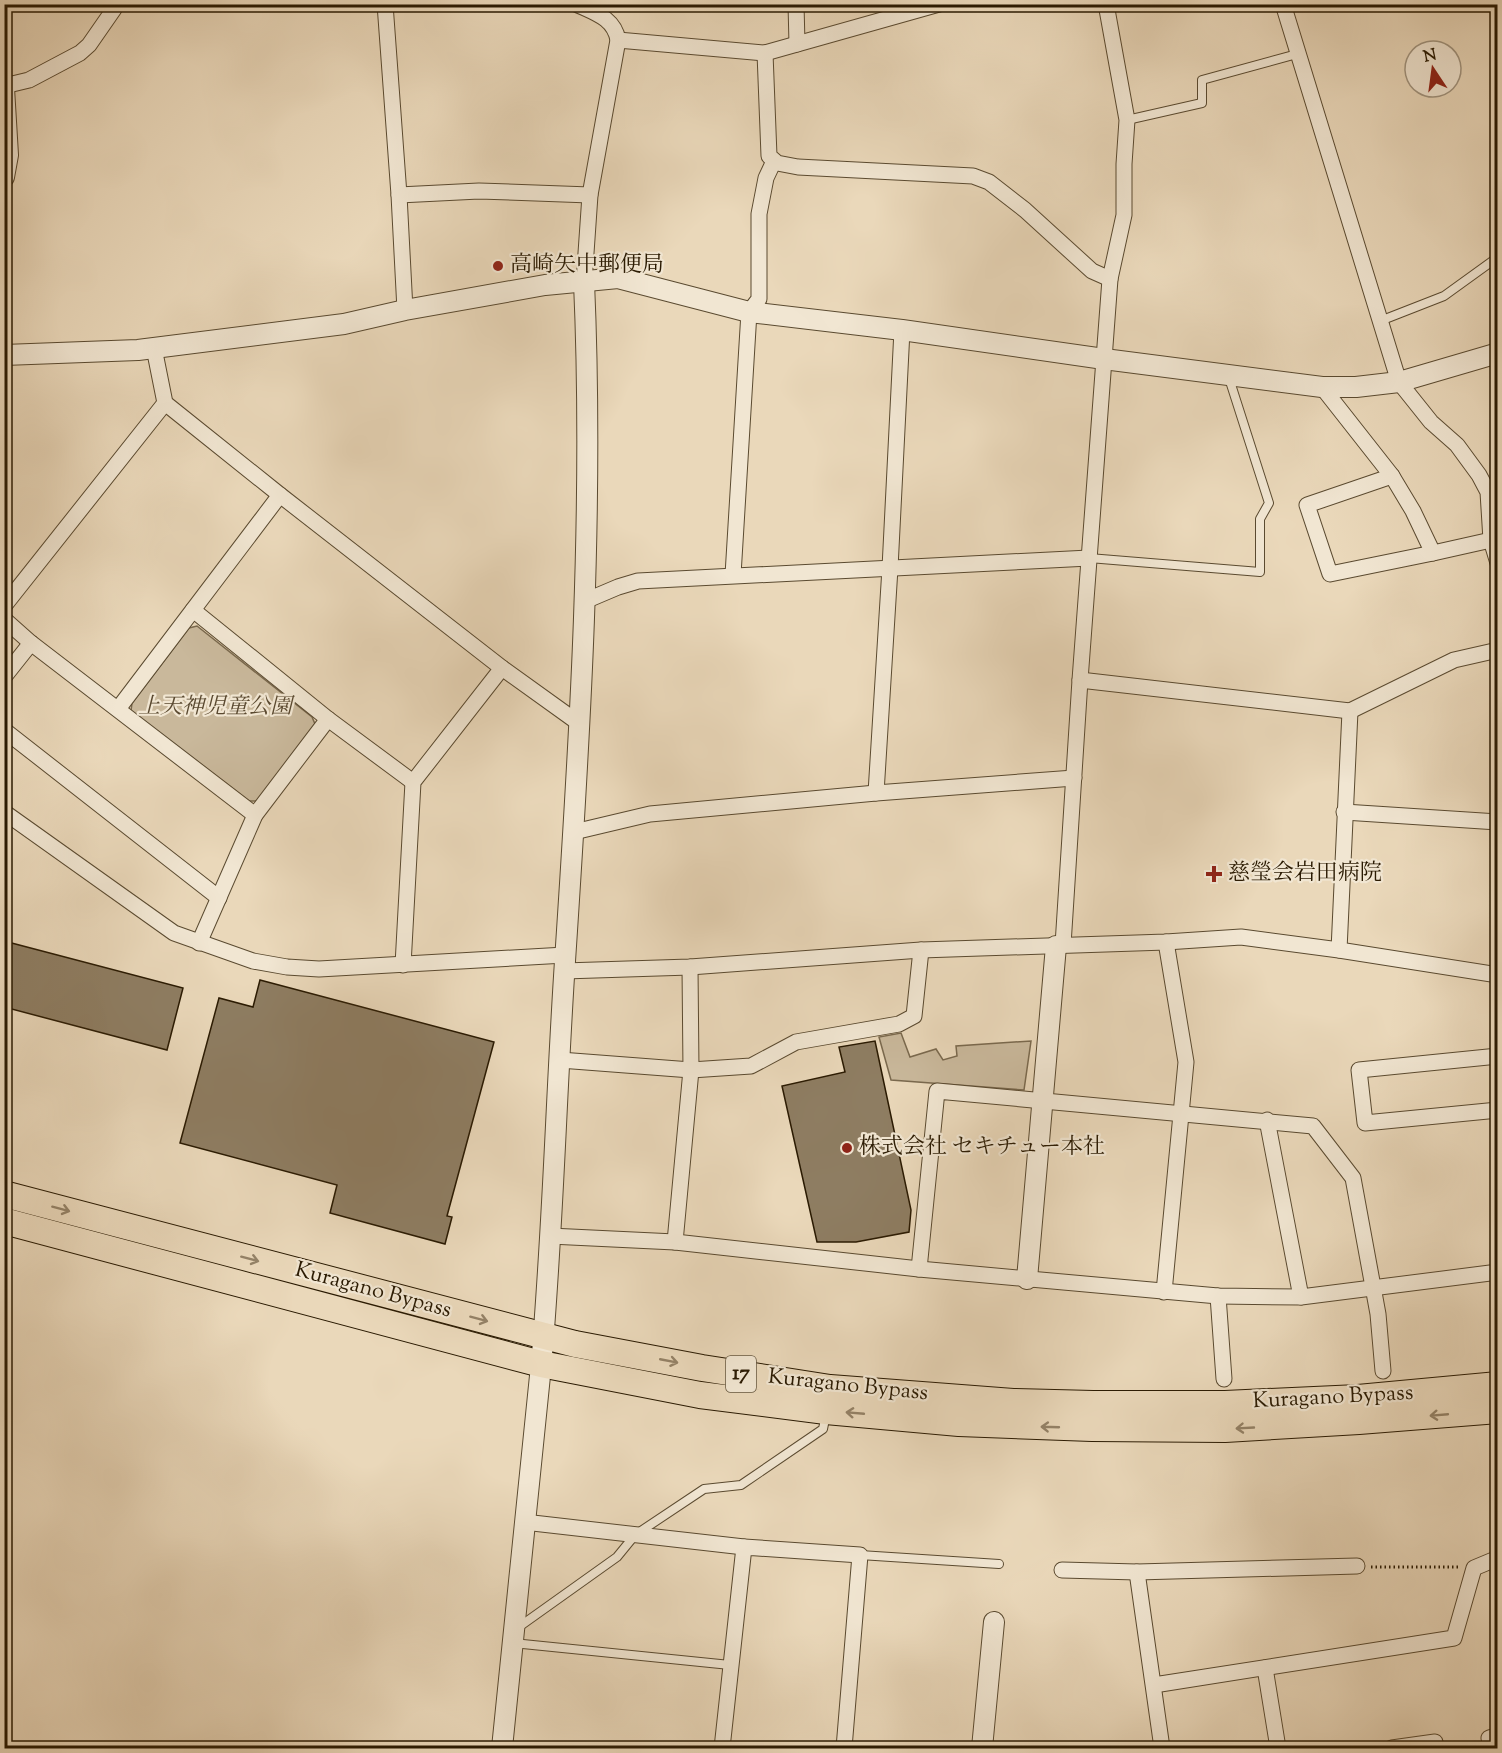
<svg xmlns="http://www.w3.org/2000/svg" width="1502" height="1753" viewBox="0 0 1502 1753" font-family="'Sorts Mill Goudy','Noto Serif JP',serif">
	<style>
		.green { fill: #c9b89b; stroke: #7a694e; stroke-width: 1.5 }
		.building { fill: #8e7d62; stroke: #2a1a02; stroke-width: 1.5 }
		.lines { fill: none; stroke-linecap: round; stroke-linejoin: round }
		.service-casing { stroke: #5a4a30; stroke-width: 10 }
		.minor-casing { stroke: #5a4a30; stroke-width: 17 }
		.tertiary-casing { stroke: #5a4a30; stroke-width: 22 }
		.trunk-casing { stroke: #2a1a02; stroke-width: 28 }
		.path { stroke: #2a1a02; stroke-width: 3; stroke-dasharray: 1.5 3; stroke-linecap: butt }
		.service { stroke: #f1e6d2; stroke-width: 8 }
		.minor { stroke: #f1e6d2; stroke-width: 15 }
		.tertiary { stroke: #f1e6d2; stroke-width: 20 }
		.trunk { stroke: #ead8ba; stroke-width: 26 }
		.oneway { stroke: #948267 }
		.poi-dot { fill: #8f2418; stroke: #f1e6d2; stroke-width: 2 }
		.labels { text-anchor: middle; dominant-baseline: central; stroke-width: 4.5; stroke-linejoin: round; paint-order: stroke }
		.shield { fill: #f1e6d2; stroke: #665740; stroke-width: 1.5 }
		.shield-label { font-size: 21px; font-weight: bold; fill: #2a1a02 }
		.poi-label { font-size: 22px; fill: #2a1a02; stroke: #f1e6d2; text-anchor: start }
		.park-label { font-size: 22px; font-style: italic; fill: #5a4930; stroke: #f1e6d2 }
		.street-label { font-size: 22px; fill: #2a1a02; stroke: #f1e6d2 }
	</style>
	<rect width="100%" height="100%" fill="#ead8ba"/>
	<filter id="stains"><feTurbulence type="fractalNoise" baseFrequency=".00333" numOctaves="4"/><feColorMatrix values="0 0 0 0 .2 0 0 0 0 .09 0 0 0 0 .02 0 0 0 .5 -.17"/></filter>
	<radialGradient id="worn" r=".72"><stop offset=".6" stop-color="#630" stop-opacity="0"/><stop offset="1" stop-color="#630" stop-opacity=".3"/></radialGradient>
	<g class="green">
		<path d="M197 626 312 717 315 724 257 801H249L131 711 132 703 189 628Z"/>
		<path d="M901 1033 910 1057 936 1049 943 1060 957 1056 956 1046 1031 1041 1024 1090 891 1080 879 1037Z"/>
	</g>
	<g class="building">
		<path d="M4 941 183 988 167 1050 4 1007Z"/>
		<path d="M260 980 494 1042 447 1216 452 1217 445 1244 330 1213 337 1185 180 1143 219 998 253 1007Z"/>
		<path d="M875 1041 911 1210 909 1232 856 1242H817L782 1086 845 1072 839 1047Z"/>
	</g>
	<g class="lines">
		<defs>
			<g id="service">
				<path d="M1127 120 1202 103V80L1297 54"/>
				<path d="M1380 321 1444 296 1498 257"/>
				<path d="M1089 558 1260 572V519L1269 503 1228 375"/>
				<path d="M860 1555 999 1564"/>
				<path d="M516 1629 617 1557 635 1535 704 1489 741 1485 823 1429 826 1414"/>
				<path d="M513 1643 730 1665"/>
			</g>
			<g id="minor">
				<path d="M385 4 399 195 405 310"/>
				<path d="M576 4C595 13 614 18 618 40L590 195 584 282"/>
				<path d="M796 4 797 44"/>
				<path d="M1283 4 1399 382 1431 422 1457 445 1479 475 1488 492 1491 540 1498 563"/>
				<path d="M618 40 765 53 939 4"/>
				<path d="M765 53 769 156 777 163 798 167 973 176 989 182 1025 210 1092 271 1110 279"/>
				<path d="M4 86 29 80 80 53 89 45 114 9V4"/>
				<path d="M399 195 479 191 590 195"/>
				<path d="M154 348 165 403 280 495 502 668 580 724"/>
				<path d="M1322 387 1392 476 1413 511 1433 553 1491 540"/>
				<path d="M1392 476 1307 505 1330 574 1433 553"/>
				<path d="M733 575 749 312 759 299V214L766 178 774 161"/>
				<path d="M585 601 618 587 638 581 1089 558"/>
				<path d="M4 606 165 403"/>
				<path d="M193 610 328 719 413 782"/>
				<path d="M4 619 31 643 255 815"/>
				<path d="M4 677 31 643"/>
				<path d="M1080 680 1350 711 1454 660 1498 650"/>
				<path d="M118 709 280 495"/>
				<path d="M4 730 219 898"/>
				<path d="M876 793 890 568 902 330"/>
				<path d="M4 812 174 933 253 961 287 967 319 969 565 955"/>
				<path d="M1344 812 1498 822"/>
				<path d="M574 832 650 814 876 793 1074 778"/>
				<path d="M199 943 255 815 328 719"/>
				<path d="M1063 945 1080 680 1110 279 1124 215V164L1127 120 1106 4"/>
				<path d="M1339 950 1350 711"/>
				<path d="M403 965 413 782 502 668"/>
				<path d="M564 971 690 967 921 950 1166 942 1241 937 1339 950 1498 975"/>
				<path d="M1498 1056 1359 1070 1365 1123 1498 1110"/>
				<path d="M560 1060 691 1070 751 1066 796 1042 899 1024 914 1016 921 950"/>
				<path d="M1267 1120 1301 1297"/>
				<path d="M550 1236 675 1242 919 1269 1218 1296 1301 1297 1498 1272"/>
				<path d="M675 1242 691 1070 690 967"/>
				<path d="M919 1269 937 1091 1313 1126 1353 1178 1378 1314 1383 1371"/>
				<path d="M1164 1292 1186 1062 1166 942"/>
				<path d="M1218 1296 1224 1379"/>
				<path d="M524 1522 744 1547"/>
				<path d="M1062 1570 1137 1572 1357 1566"/>
				<path d="M1137 1572 1162 1748"/>
				<path d="M1265 1668 1278 1748"/>
				<path d="M1154 1685 1454 1638 1474 1568 1498 1558"/>
				<path d="M722 1748 744 1547 860 1555 844 1748"/>
				<path d="M1392 1748 1435 1742"/>
				<path d="M1491 1748 1489 1738 1498 1735"/>
			</g>
			<g id="tertiary">
				<path d="M4 88 8 155 4 177"/>
				<path d="M4 355 138 350 344 324 405 310 545 285 618 278 749 312 902 330 1104 359 1322 387H1356L1399 382 1498 353"/>
				<path d="M1027 1279 1056 946"/>
				<path d="M502 1748C514 1621 529 1494 541 1366 553 1231 556 1096 565 961 580 735 594 508 584 282"/>
				<path d="M982 1748 994 1622"/>
			</g>
			<g id="trunk">
				<path d="M4 1194 575 1344 702 1368 830 1388 1013 1402 1093 1404H1225L1358 1398 1498 1385"/>
				<path d="M4 1221 541 1364 700 1395 826 1411 959 1423 1092 1428 1225 1429 1359 1421 1498 1410"/>
			</g>
		</defs>
		<use href="#service" class="service-casing"/>
		<use href="#minor" class="minor-casing"/>
		<use href="#tertiary" class="tertiary-casing"/>
		<use href="#trunk" class="trunk-casing"/>
		<path class="path" d="M1371 1567H1460"/>
		<use href="#service" class="service"/>
		<use href="#minor" class="minor"/>
		<use href="#tertiary" class="tertiary"/>
		<use href="#trunk" class="trunk"/>
	</g>
	<defs><path id="oneway-shaft" d="M-6 0H5M1.5-3L5.5 0L1.5 3" fill="none" stroke-width="1.6" stroke-linecap="round" stroke-linejoin="round" transform="scale(1.5)"/></defs>
	<g class="oneway">
		<use href="#oneway-shaft" transform="translate(61 1209) rotate(15)"/>
		<use href="#oneway-shaft" transform="translate(250 1259) rotate(15)"/>
		<use href="#oneway-shaft" transform="translate(479 1319) rotate(15)"/>
		<use href="#oneway-shaft" transform="translate(669 1361) rotate(11)"/>
		<use href="#oneway-shaft" transform="translate(855 1413) rotate(-175)"/>
		<use href="#oneway-shaft" transform="translate(1439 1415) rotate(175)"/>
		<use href="#oneway-shaft" transform="translate(1050 1427) rotate(-178)"/>
		<use href="#oneway-shaft" transform="translate(1245 1428) rotate(177)"/>
	</g>
	<g class="poi-dot">
		<circle cx="498" cy="266" r="6"/>
		<path d="M1211 865h6v6h6v6h-6v6h-6v-6h-6v-6h6z"/>
		<circle cx="847" cy="1148" r="6"/>
	</g>
	<g class="labels">
		<rect class="shield" x="726" y="1356" width="30" height="36" rx="4.5"/>
		<g class="shield-label">
			<text x="741" y="1374">17</text>
		</g>
		<g class="poi-label">
			<text x="510" y="266">高崎矢中郵便局</text>
			<text x="1228" y="874">慈瑩会岩田病院</text>
			<text x="859" y="1148">株式会社 セキチュー本社</text>
		</g>
		<g class="park-label">
			<text x="215" y="708">上天神児童公園</text>
		</g>
		<g class="street-label">
			<text transform="translate(373 1291) rotate(15)">Kuragano Bypass</text>
			<text transform="translate(848 1386) rotate(6)">Kuragano Bypass</text>
			<text transform="translate(1333 1398) rotate(-3)">Kuragano Bypass</text>
		</g>
	</g>
	<rect width="1502" height="1753" fill="none" stroke="#ead8ba" stroke-width="24"/>
	<rect x="6" y="6" width="1490" height="1741" fill="none" stroke="#2a1a02" stroke-width="3"/>
	<rect x="12" y="12" width="1478" height="1729" fill="none" stroke="#2a1a02" stroke-width="1.5"/>
	<g transform="translate(1433 69) rotate(347)"><circle r="28" fill="#f1e6d2" stroke="#a1947f" stroke-width="1.5"/>
	<path d="M0-4.5L10 22L0 15L-10 22Z" fill="#8f2418"/>
	<text y="-9" font-size="16" font-weight="bold" text-anchor="middle" fill="#2a1a02">N</text>
	</g>
	<rect width="100%" height="100%" filter="url(#stains)"/>
	<rect width="100%" height="100%" fill="url(#worn)"/>
</svg>
